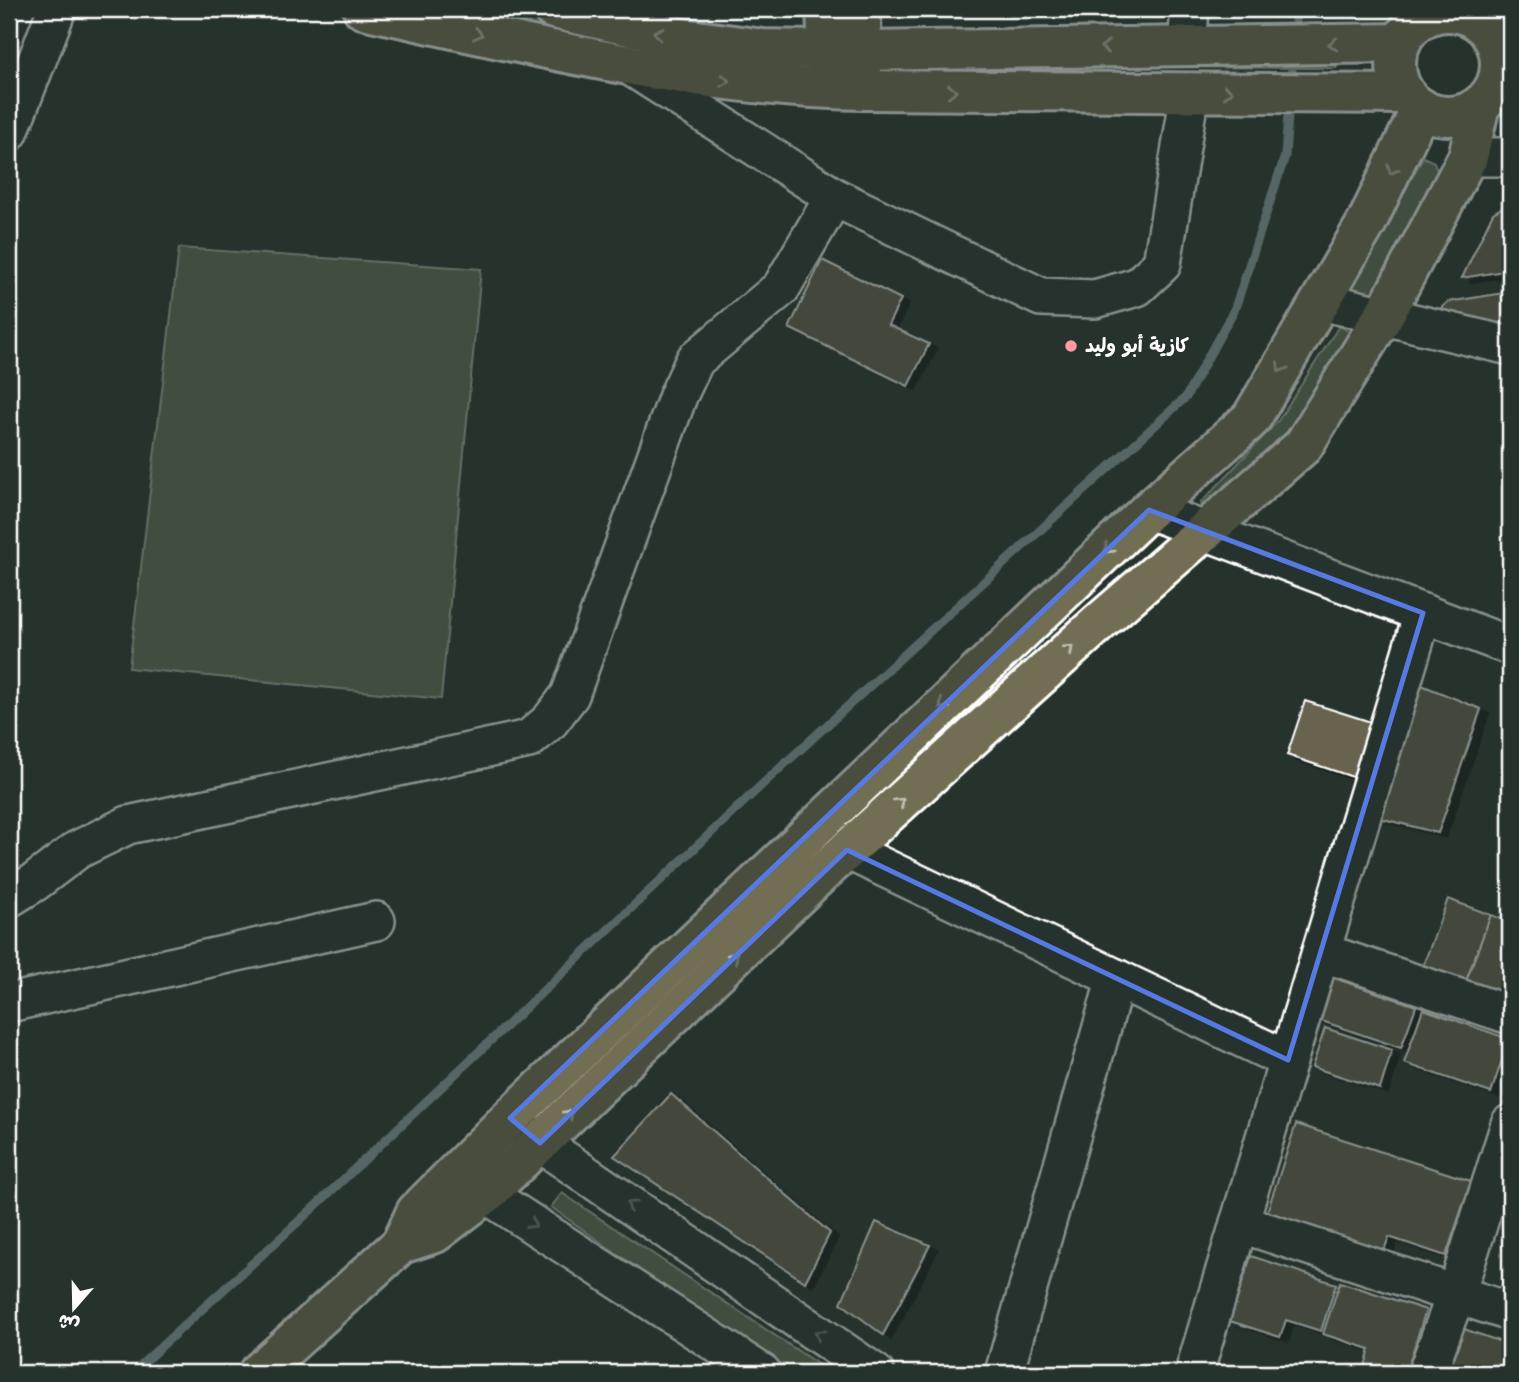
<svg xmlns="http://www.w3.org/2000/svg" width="1519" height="1382" viewBox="0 0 1519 1382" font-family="'Comic Neue','Playpen Sans Arabic',sans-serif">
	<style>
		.green { fill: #5d7054; stroke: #aeb8aa; stroke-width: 2 }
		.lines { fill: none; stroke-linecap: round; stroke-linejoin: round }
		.stream { stroke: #90a5a7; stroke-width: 9 }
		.building { fill: #676350; stroke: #fff; stroke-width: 2; filter: url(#shadow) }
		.minor-casing { stroke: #fff; stroke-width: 42 }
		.major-casing { stroke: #fff; stroke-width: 44 }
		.minor { stroke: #26332d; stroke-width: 37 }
		.major { stroke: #726e52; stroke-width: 38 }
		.oneway { stroke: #c0beb1 }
		.oneway2 { stroke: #727a76 }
		.marked { fill: none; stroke: #567ae2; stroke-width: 5; stroke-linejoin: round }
		.poi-dot { fill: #ff9aa2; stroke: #26332d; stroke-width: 2.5 }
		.labels { text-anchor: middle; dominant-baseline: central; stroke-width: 5; stroke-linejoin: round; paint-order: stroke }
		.poi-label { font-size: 19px; font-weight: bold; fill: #fff; stroke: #26332d; text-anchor: start }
	</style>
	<defs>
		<filter id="shadow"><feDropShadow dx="8" dy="4.5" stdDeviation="0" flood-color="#0009"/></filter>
	</defs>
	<rect width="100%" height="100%" fill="#26332d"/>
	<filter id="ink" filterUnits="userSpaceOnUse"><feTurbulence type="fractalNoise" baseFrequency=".0143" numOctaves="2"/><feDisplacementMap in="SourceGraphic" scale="14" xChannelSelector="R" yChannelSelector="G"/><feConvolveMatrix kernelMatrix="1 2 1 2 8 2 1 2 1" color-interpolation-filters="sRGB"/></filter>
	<g filter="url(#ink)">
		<g class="green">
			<path d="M453 9H493L731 66 548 31Z"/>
			<path d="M1341 63 1336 68 1117 67 989 71 983 67Z"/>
			<path d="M1423 157 1434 162 1439 176 1368 301 1353 287Z"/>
			<path d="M179 248 481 269 441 699 129 668Z"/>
			<path d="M1339 326 1357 336 1300 429 1205 514 1200 504 1278 421Z"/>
			<path d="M562 1193 831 1373H793L660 1284 551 1207Z"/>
		</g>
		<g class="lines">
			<g class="stream">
				<path d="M1294 35 1296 9"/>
				<path d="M1291 84 1293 52"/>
				<path d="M132 1373 310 1211 767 780 1186 397 1235 308 1285 156 1289 101"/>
			</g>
		</g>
		<g class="building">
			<path d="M1510 203V270L1462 278 1493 213Z"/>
			<path d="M822 260 901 299 888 325 929 344 908 386 789 328Z"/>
			<path d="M1510 292V335L1440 314 1441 308 1448 302Z"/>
			<path d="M1419 684 1481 709 1438 833 1376 817Z"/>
			<path d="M1305 701 1371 722 1353 777 1287 755Z"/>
			<path d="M1448 899 1491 915 1466 981 1423 966Z"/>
			<path d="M1491 915 1510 922V996L1466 981Z"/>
			<path d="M1328 976 1416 1006 1401 1048 1313 1018Z"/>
			<path d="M1423 1009 1509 1039 1491 1093 1404 1063Z"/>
			<path d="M1325 1028 1392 1050 1380 1089 1312 1067Z"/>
			<path d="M671 1094 830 1233 805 1282 614 1156Z"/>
			<path d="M1296 1124 1471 1181 1446 1256 1389 1237 1384 1250 1267 1212Z"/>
			<path d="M876 1222 930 1245 883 1335 841 1303Z"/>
			<path d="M1251 1256 1336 1284 1321 1331 1286 1320 1280 1337 1230 1321Z"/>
			<path d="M1340 1282 1426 1310 1406 1373H1363L1370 1349 1323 1334Z"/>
			<path d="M1464 1329 1510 1345V1373H1449Z"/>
			<path d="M1021 1359 1063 1373H1016Z"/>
		</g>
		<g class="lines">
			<defs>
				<g id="minor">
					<path d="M1187 46 1190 9"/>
					<path d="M627 64 834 197 1041 297 1095 299 1137 287 1162 264 1190 92"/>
					<path d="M9 132 57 9"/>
					<path d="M1468 157H1510"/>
					<path d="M1321 301 1510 346"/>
					<path d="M1149 510 1510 646"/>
					<path d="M847 850 1288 1060"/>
					<path d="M9 898 35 882 77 850 128 825 529 739 550 721 570 695 678 396 695 360 781 288 834 197"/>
					<path d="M1321 952 1510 1015"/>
					<path d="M9 1003 376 921"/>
					<path d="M517 1124 540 1143 875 1373"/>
					<path d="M464 1174 486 1194 762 1373"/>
					<path d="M1239 1223 1510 1312"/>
					<path d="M1004 1373 1116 978"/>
					<path d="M1194 1373 1423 613"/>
					<path d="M1427 1373 1456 1294 1510 1124"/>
				</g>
				<g id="major">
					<path d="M363 9C528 45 693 87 863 90L1405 94"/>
					<path d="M553 9 682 38 763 49 862 51 1401 43"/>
					<path d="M826 9 829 77"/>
					<path d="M861 9 862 74"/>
					<circle cx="1448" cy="64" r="52"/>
					<path d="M401 1244 435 1233 486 1194 812 882 1101 621 1303 446 1384 315 1468 157 1480 105"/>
					<path d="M258 1373 401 1244 416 1212 510 1118 1149 510 1251 419 1367 222 1421 108"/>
				</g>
			</defs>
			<use href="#minor" class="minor-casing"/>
			<use href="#major" class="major-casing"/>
			<use href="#minor" class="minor"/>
			<use href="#major" class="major"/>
		</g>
		<defs><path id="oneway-chevron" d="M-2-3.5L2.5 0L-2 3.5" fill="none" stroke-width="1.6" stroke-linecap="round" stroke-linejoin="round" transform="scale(1.75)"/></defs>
		<g class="oneway">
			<use href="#oneway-chevron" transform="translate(658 33) rotate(-167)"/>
			<use href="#oneway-chevron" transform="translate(478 34) rotate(12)"/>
			<use href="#oneway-chevron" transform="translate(1333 44) rotate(179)"/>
			<use href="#oneway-chevron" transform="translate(1105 47) rotate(179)"/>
			<use href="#oneway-chevron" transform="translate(725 81) rotate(7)"/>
			<use href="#oneway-chevron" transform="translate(952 91)"/>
			<use href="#oneway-chevron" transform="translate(1228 92) rotate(1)"/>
			<use href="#oneway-chevron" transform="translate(1392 170) rotate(115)"/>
			<use href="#oneway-chevron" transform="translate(1281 368) rotate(120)"/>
			<use href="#oneway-chevron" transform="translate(1108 549) rotate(137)"/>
			<use href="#oneway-chevron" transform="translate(1069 649) rotate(-42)"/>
			<use href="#oneway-chevron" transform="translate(943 705) rotate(137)"/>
			<use href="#oneway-chevron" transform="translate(900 802) rotate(-42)"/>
			<use href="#oneway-chevron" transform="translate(734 957) rotate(-44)"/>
			<use href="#oneway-chevron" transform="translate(569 1114) rotate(-44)"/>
		</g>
		<g class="oneway2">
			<use href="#oneway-chevron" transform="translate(631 1205) rotate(-146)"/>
			<use href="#oneway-chevron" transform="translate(532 1224) rotate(33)"/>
			<use href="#oneway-chevron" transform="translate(819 1334) rotate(-146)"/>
		</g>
	</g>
	<path d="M0 0H1519V1382H0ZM1149 510 1423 613 1288 1060 847 850 540 1143 510 1118Z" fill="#26332d" fill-opacity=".55" fill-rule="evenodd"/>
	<path class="marked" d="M1149 510 1423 613 1288 1060 847 850 540 1143 510 1118Z"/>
	<circle class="poi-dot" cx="1071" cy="346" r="7"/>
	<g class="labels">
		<g class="poi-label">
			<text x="1085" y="346">كازية أبو وليد</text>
		</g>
	</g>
	<rect width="1519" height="1382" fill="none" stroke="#26332d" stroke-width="35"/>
	<rect x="18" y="18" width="1484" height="1347" fill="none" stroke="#fff" stroke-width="2.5" filter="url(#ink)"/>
	<g transform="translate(74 1308) rotate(200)" stroke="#26332d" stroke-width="5" paint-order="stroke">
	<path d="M0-5L12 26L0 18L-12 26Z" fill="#ffffff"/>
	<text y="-10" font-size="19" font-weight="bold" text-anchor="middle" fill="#ffffff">ش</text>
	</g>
</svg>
